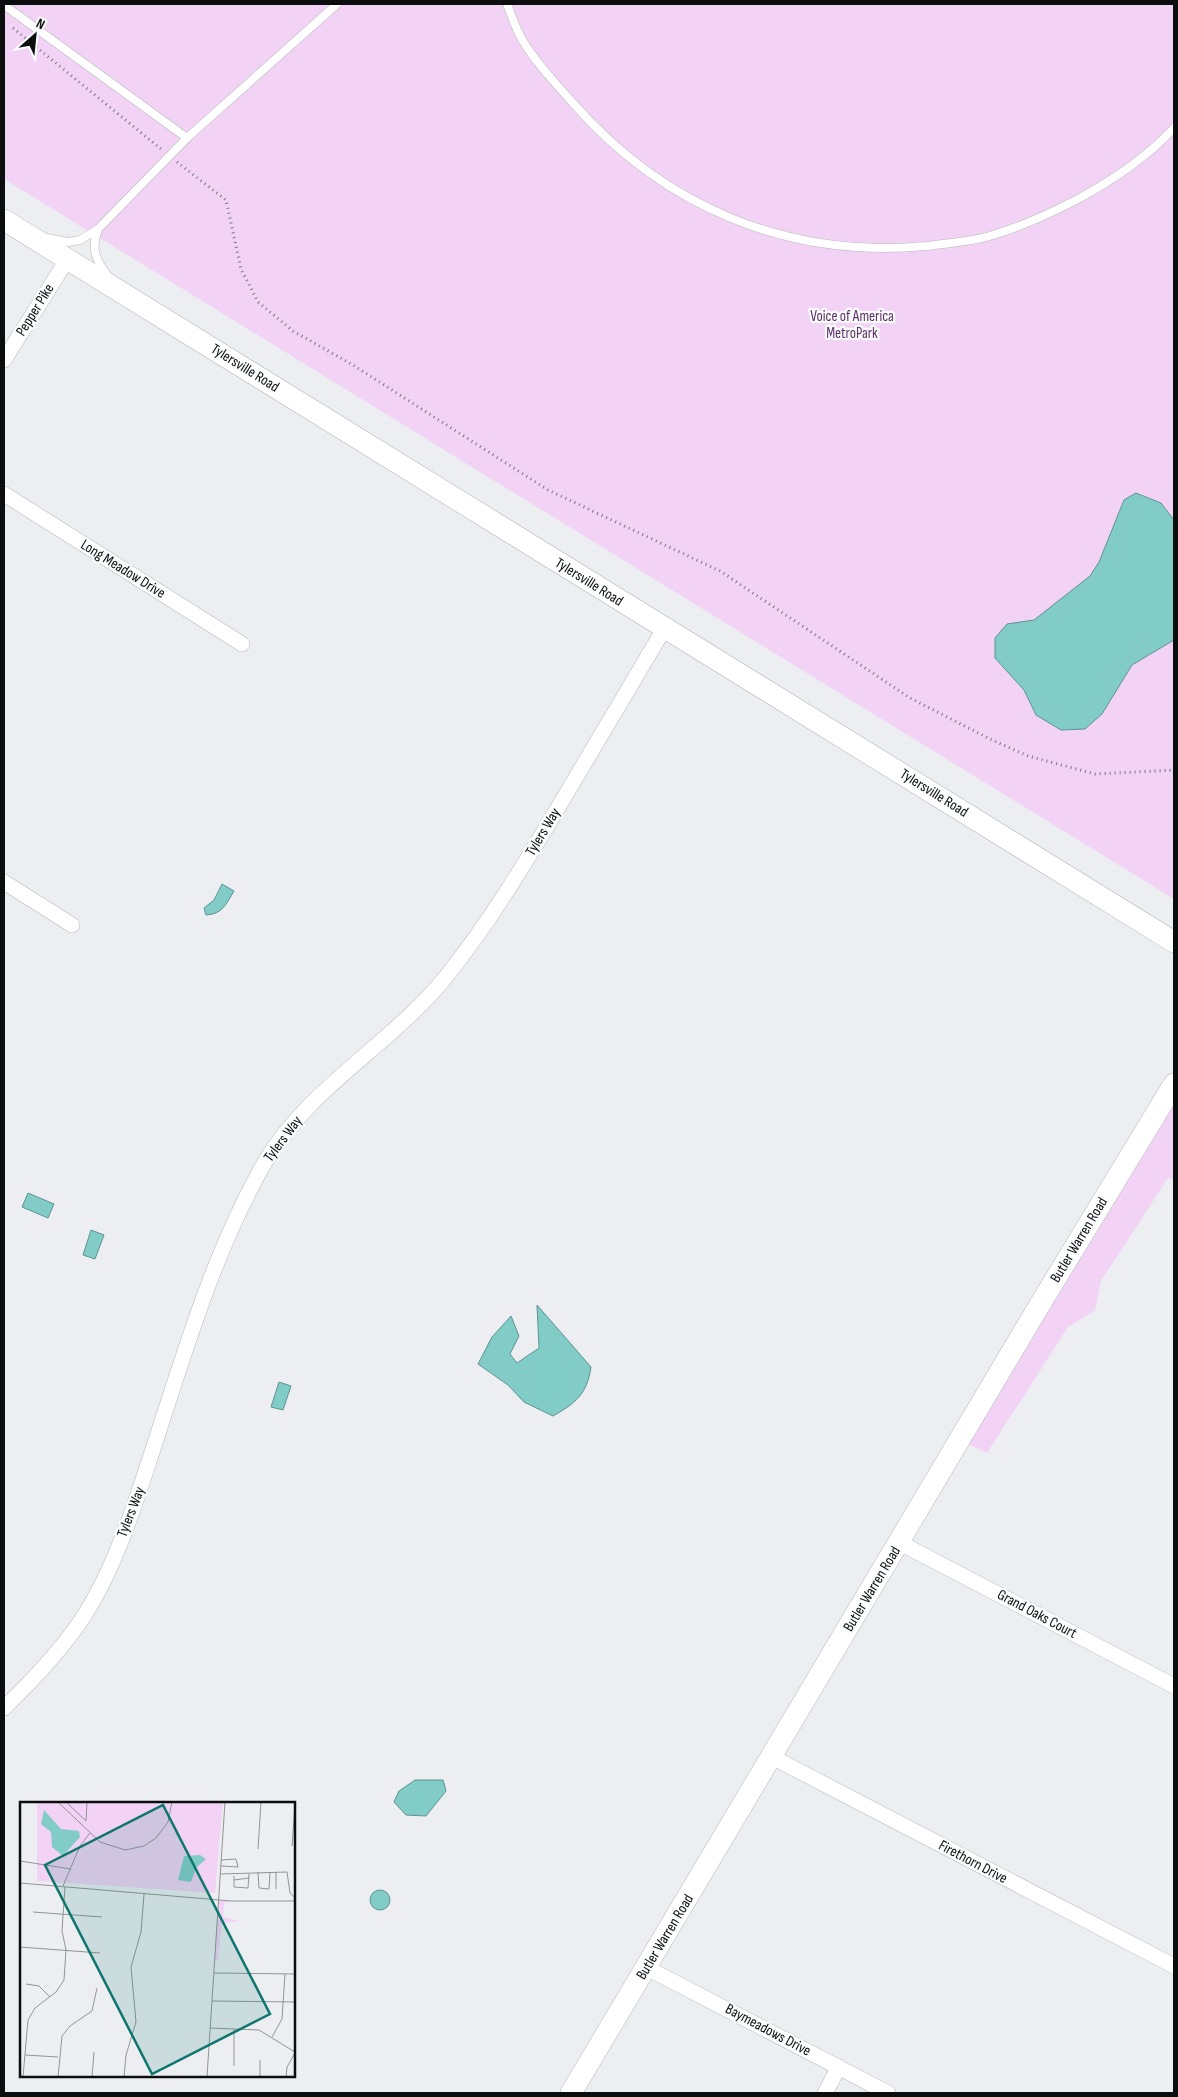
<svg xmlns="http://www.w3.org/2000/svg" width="1178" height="2097" viewBox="0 0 1178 2097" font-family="'Sofia Sans Condensed',sans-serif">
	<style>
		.green { fill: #f2d3f6 }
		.water { fill: #82ccc8; stroke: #5f9390 }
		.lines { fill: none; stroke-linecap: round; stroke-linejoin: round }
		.lane-casing { stroke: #b7b8bb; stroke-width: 9 }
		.street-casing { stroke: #b7b8bb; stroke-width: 16 }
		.secondary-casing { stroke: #b7b8bb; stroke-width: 22 }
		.path { stroke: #76787a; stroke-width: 3; stroke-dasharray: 1 4; stroke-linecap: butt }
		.lane { stroke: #fff; stroke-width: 8 }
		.street { stroke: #fff; stroke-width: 15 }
		.secondary { stroke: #fff; stroke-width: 21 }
		.labels { text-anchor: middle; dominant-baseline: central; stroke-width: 4.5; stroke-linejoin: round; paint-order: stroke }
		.street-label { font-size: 15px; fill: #0c0d0e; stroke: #fafcfe }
		.park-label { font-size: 15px; fill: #5e2e64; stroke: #fafcfe }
		.inset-road { fill: none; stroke: #929496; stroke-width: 1 }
		.view { fill: #0f766e; fill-opacity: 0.15; stroke: #0f766e; stroke-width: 2.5 }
		.inset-edge { fill: none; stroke: #0c0d0e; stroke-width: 2.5 }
	</style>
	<rect width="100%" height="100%" fill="#eceef1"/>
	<g class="green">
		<path d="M4 4H1174V899L4 179Z"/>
		<path d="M1174 1084V1181L1168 1178 1101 1281 1095 1310 1068 1327 987 1453 960 1440Z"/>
	</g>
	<g class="water">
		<path d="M1136 493 1161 503 1174 520V640L1132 665 1102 714 1085 729 1061 730 1036 715 1024 690 995 658V638L1007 624 1034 620 1090 576 1099 562 1124 500Z"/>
		<path d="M222 884 234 891C226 904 223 914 206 915L204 908 214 900Z"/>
		<path d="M28 1193 54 1204 48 1218 22 1207Z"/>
		<path d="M91 1230 104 1235 95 1259 83 1255Z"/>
		<path d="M537 1305 591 1367C587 1394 576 1403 553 1416L524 1402 508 1385 478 1364 492 1337 511 1316 519 1336 510 1354 517 1363 539 1348Z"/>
		<path d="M279 1382 291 1386 283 1410 271 1407Z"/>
		<path d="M415 1780H443L446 1791 426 1816 406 1815 394 1802 399 1791Z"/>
		<circle cx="380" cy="1900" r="10"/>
	</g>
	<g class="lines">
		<defs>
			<g id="lane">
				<path d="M507 4C512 16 516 30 523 41 536 63 556 84 573 103 664 207 788 259 926 246 948 243 972 242 993 235 1023 226 1051 213 1078 199 1113 180 1147 157 1174 128"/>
				<path d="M4 5 187 138"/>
				<path d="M98 229C91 248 95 259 107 275"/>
				<path d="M47 238 68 242 80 240 98 229 187 138 337 4"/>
			</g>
			<g id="street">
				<path d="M4 360 67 260"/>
				<path d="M4 494 242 644"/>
				<path d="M4 882 72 925"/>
				<path d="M900 1543 1174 1686"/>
				<path d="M4 1708C33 1680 62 1650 84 1616 117 1564 136 1501 155 1443 186 1348 215 1249 265 1162 306 1091 393 1042 445 978 489 923 526 862 562 801 596 743 630 686 664 629"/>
				<path d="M772 1757 1174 1966"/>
				<path d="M647 1968 888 2093"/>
				<path d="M825 2093 839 2067"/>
			</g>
			<g id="secondary">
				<path d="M4 220 1174 942"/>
				<path d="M571 2093 1039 1306 1174 1084"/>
			</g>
		</defs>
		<use href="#lane" class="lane-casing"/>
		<use href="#street" class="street-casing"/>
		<use href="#secondary" class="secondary-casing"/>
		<g class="path">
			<path d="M13 28 161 149"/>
			<path d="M177 162 226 200 241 269 258 302 293 331 353 365 548 490 720 571 910 698 990 739 1028 756 1095 774 1174 770"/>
		</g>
		<use href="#lane" class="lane"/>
		<use href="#street" class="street"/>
		<use href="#secondary" class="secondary"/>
	</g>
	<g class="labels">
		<g class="street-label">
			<text transform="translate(35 310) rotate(-58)">Pepper Pike</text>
			<text transform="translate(245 368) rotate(32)">Tylersville Road</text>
			<text transform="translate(123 569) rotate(32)">Long Meadow Drive</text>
			<text transform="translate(589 582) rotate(32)">Tylersville Road</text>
			<text transform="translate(934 793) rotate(32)">Tylersville Road</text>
			<text transform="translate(543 832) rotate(-59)">Tylers Way</text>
			<text transform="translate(283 1139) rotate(-53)">Tylers Way</text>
			<text transform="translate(1079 1240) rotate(-59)">Butler Warren Road</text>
			<text transform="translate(131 1512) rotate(-69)">Tylers Way</text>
			<text transform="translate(872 1589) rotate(-59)">Butler Warren Road</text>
			<text transform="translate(1037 1614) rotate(28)">Grand Oaks Court</text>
			<text transform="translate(973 1862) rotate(28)">Firethorn Drive</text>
			<text transform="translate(665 1937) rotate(-59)">Butler Warren Road</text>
			<text transform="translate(768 2030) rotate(28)">Baymeadows Drive</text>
		</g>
		<g class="park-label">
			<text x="852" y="316">Voice of America<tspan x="852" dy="17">MetroPark</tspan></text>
		</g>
	</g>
	<g transform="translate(20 1802)">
		<rect width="275" height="275" fill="#eceef1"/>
		<path d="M17 0H203L195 91 17 79ZM199 98 211 99 204 101 203 115 220 119 202 121 198 158H194Z" fill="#f2d3f6"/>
		<path d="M24 8 41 27 59 29 60 35 43 54 32 45 31 30 21 22ZM180 53 186 57 176 66 171 80 158 78 164 54Z" fill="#82ccc8"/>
		<path class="inset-road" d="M38 0 80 40 105 48 124 44 136 36 148 20 152 0M46 0 66 19 67 0M272 44 275 3M238 47 241 0M0 59 51 67M201 64 218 65 216 57 201 58M238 70 239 86 249 87 250 70M256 70V87M201 72 267 70 270 91 275 96M214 74V85L228 86 229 72M214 78 229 76M0 81 211 99H275M43 84 60 44 70 31M13 110 82 115M0 145 80 151M194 171 275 172M6 182 19 184 30 195M192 199 275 200M190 226 239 228 275 250M252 235 262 217 265 172M5 253 38 255M214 264V227M3 275 8 218 15 206 36 190 44 178 46 148 42 129 45 85M38 275 42 234 50 224 72 209 77 186M72 275 74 250M104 275 106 253 116 220 111 165 121 130 124 92M187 275 205 0M240 275V258M266 275 267 265 275 251"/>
		<path class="view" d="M143 3 250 212 132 272 25 63Z"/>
		<rect width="275" height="275" class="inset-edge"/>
	</g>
	<rect width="1178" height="2097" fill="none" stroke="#0c0d0e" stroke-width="10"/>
	<g transform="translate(35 35) rotate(27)" stroke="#fafcfe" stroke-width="4" paint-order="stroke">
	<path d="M0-4L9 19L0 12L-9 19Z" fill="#0c0d0e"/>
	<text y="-8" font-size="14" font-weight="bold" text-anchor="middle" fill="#0c0d0e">N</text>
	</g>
</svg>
